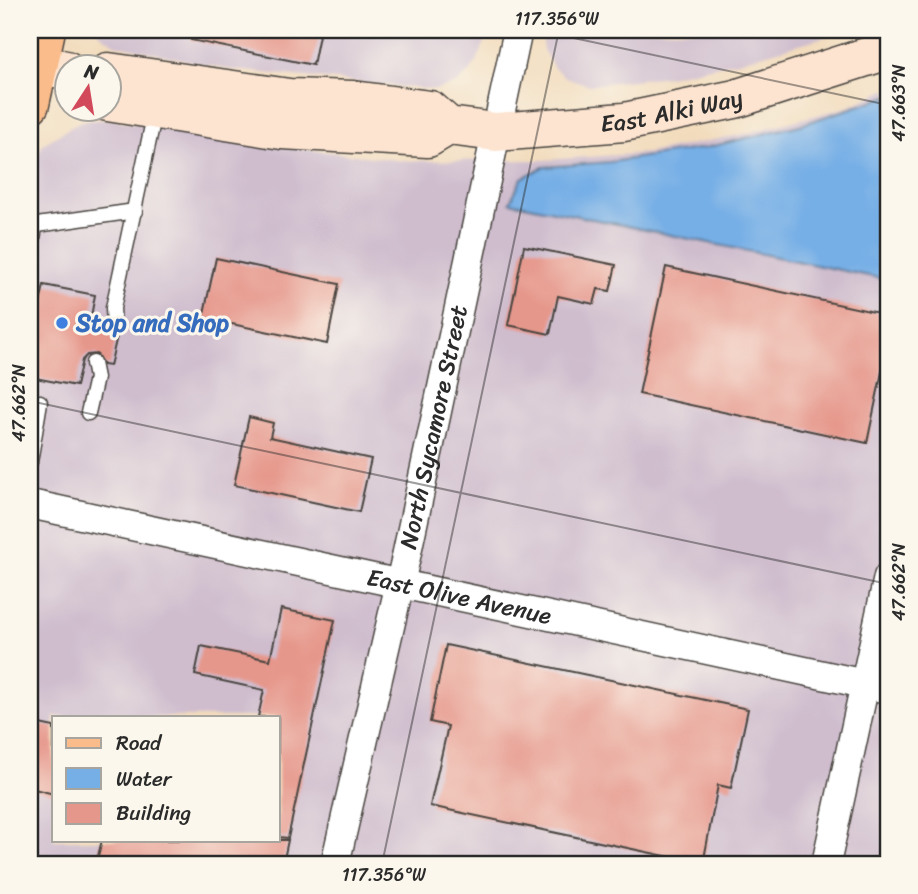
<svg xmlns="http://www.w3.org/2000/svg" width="918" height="894" viewBox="0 0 918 894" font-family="Sriracha,sans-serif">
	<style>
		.industrial { fill: #cfbdce; fill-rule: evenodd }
		.water { fill: #76afe6; stroke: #506d88; stroke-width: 2 }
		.building { fill: #e6978b }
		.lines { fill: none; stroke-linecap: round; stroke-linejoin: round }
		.lane-casing { stroke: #494541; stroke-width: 17 }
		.street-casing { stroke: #494541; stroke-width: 31 }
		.secondary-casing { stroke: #494541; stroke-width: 41 }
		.primary-casing { stroke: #494541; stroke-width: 41 }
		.lane { stroke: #fff; stroke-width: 14 }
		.street { stroke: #fff; stroke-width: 28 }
		.secondary { stroke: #fde4d0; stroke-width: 38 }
		.primary { stroke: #f9bc8a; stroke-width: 38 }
		.ticks { fill: none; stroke: #2b2b2b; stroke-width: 2; stroke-opacity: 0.45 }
		.shop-dot { fill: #3f7fe0; stroke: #fbf7ec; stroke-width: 2.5 }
		.labels { text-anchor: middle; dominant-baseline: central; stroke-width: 6; stroke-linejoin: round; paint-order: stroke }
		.street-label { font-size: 24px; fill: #2b2b2b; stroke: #fbf7ec }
		.shop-label { font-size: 24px; font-weight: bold; fill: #366cbe; stroke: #fbf7ec; text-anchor: start }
		.neatline { fill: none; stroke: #2b2b2b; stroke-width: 2.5 }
		.ticks-label { font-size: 18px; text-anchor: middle; fill: #2b2b2b }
	</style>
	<rect width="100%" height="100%" fill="#fbf7ec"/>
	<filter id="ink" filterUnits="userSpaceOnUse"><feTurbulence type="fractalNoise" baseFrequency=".0143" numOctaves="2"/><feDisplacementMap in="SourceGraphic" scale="14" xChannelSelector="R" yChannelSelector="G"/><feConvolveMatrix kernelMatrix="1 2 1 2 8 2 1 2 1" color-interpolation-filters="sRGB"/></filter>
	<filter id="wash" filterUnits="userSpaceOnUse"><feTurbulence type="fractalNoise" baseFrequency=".00686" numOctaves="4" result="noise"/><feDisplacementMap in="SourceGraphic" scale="28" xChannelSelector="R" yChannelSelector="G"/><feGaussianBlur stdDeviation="1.57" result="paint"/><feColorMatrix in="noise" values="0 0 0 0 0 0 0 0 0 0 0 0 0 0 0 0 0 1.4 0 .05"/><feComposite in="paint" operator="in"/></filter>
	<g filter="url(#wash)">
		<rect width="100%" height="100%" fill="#f2dbbc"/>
		<g class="industrial">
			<path d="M95 30H486L482 50 471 71 456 84 435 90 225 69 114 44Z"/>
			<path d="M541 30H849L743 60 669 76 589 85 565 77 554 68 543 50Z"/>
			<path d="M888 89V864H30V170L43 144 81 121 110 119 227 140 405 161 544 160 647 153 744 134 847 107ZM54 717H278V840H54Z"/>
		</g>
		<path class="water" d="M888 96V280L510 202 522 178 543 167 610 162 705 148 800 125Z"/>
		<g id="blocks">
			<g class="building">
				<path d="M192 30H320L313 65 191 40Z"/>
				<path d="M524 246 616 265 610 291 598 289 594 304 558 296 550 334 508 325Z"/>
				<path d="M216 258 339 284 327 344 203 318Z"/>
				<path d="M666 267 888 315V343L867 443 639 394Z"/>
				<path d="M44 285 95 295 90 322 104 325 106 333 117 336 110 366 103 365 97 354 87 355 82 360 76 386 30 377V307L39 308Z"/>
				<path d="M249 417 273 423 270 437 371 459 359 512 234 485Z"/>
				<path d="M281 609 335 620 288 838 278 837V717H258L264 690 195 675 201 646 270 660Z"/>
				<path d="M446 645 748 709 731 788 718 785 703 864 430 806 448 726 430 722Z"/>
				<path d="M30 722 54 727V794L30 788Z"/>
				<path d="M102 840H288L283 864H96Z"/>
			</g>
		</g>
	</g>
	<g filter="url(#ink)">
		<use href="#blocks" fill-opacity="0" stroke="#494541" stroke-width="2"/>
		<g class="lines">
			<defs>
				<g id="lane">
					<path d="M30 226 135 211"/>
					<path d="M30 256 35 227"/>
					<path d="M114 327 113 308 155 112"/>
					<path d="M88 413 96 378 93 363"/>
					<path d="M30 462 40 402"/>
				</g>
				<g id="street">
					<path id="s1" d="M30 504 888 689"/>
					<path id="s2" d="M335 864 406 557 518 30"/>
					<path d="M826 864 888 577"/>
				</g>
				<g id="secondary">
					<path d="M30 63 66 70"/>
					<path id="s3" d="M108 72 289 98 353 100 430 110 448 126 496 132 624 122 735 99 888 50"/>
					<path d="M108 102 282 130 428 138 448 126"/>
				</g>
				<path id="primary" d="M30 104 46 30"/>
			</defs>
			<use href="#lane" class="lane-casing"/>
			<use href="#street" class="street-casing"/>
			<use href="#secondary" class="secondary-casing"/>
			<use href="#primary" class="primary-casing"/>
			<use href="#lane" class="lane"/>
			<use href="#street" class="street"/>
			<use href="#secondary" class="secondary"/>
			<use href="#primary" class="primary"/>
		</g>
	</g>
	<path class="ticks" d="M536 30 888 105M30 401 888 584M382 864 559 30"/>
	<circle class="shop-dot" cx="62" cy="323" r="7"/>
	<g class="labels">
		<g class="street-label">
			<text stroke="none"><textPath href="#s3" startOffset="574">East Alki Way</textPath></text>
			<text stroke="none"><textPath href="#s2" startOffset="448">North Sycamore Street</textPath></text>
			<text stroke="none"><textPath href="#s1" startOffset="439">East Olive Avenue</textPath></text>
		</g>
		<g class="shop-label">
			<text x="76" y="323">Stop and Shop</text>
		</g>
	</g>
	<rect width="918" height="894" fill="none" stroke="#fbf7ec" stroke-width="77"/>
	<rect x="52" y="716" width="228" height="126" fill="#fbf7ec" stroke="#a8a59f" stroke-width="2"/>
	<rect x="66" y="738" width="35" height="10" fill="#f9bc8a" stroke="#a8a59f" stroke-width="2"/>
	<text x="116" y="750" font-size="21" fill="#2b2b2b">Road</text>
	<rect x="66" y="768" width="35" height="21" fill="#76afe6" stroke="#a8a59f" stroke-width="2"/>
	<text x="116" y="786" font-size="21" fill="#2b2b2b">Water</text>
	<rect x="66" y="803" width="35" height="21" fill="#e6978b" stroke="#a8a59f" stroke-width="2"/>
	<text x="116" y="820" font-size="21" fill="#2b2b2b">Building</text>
	<g transform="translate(88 88) rotate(12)"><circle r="33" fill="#fbf7ec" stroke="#a8a59f" stroke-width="2"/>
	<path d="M0-5L12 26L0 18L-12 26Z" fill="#d1495b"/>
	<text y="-10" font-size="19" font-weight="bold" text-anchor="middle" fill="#2b2b2b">N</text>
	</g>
	<rect x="38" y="38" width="842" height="818" class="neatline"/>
	<g class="ticks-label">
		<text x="557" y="25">117.356°W</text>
		<text transform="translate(899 103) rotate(-90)" y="6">47.663°N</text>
		<text transform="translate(19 403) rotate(-90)" y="6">47.662°N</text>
		<text transform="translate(899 582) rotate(-90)" y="6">47.662°N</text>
		<text x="384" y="881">117.356°W</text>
	</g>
</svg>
